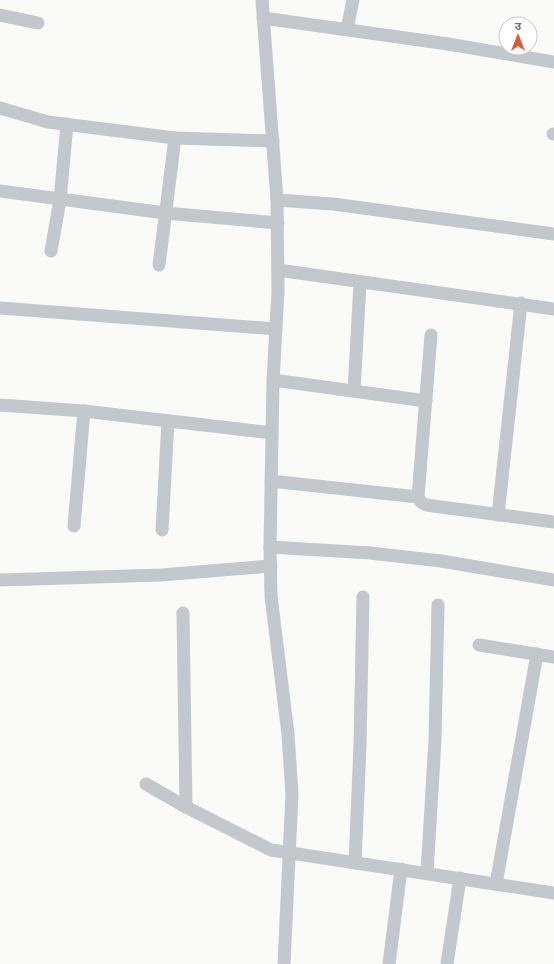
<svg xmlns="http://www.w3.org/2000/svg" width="554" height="964" viewBox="0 0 554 964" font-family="'Work Sans','Noto Sans Devanagari',sans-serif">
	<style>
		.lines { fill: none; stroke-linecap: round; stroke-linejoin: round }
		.street { stroke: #c3c8cc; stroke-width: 13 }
	</style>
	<rect width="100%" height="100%" fill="#fafaf8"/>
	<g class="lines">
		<g class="street">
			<path d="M262 0 277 200 278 291 273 381 270 547 271 596 288 734 292 794 284 964"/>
			<path d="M0 15 38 23"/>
			<path d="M263 18 448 44 554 62"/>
			<path d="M347 29 353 0"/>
			<path d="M0 108 48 122 175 138 273 141"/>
			<path d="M553 134H554"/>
			<path d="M0 191 165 213 278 223"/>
			<path d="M277 200 333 204 554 234"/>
			<path d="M51 251 60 200 67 124"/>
			<path d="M159 265 175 138"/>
			<path d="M278 270 554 309"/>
			<path d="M0 308 276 329"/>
			<path d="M431 335 418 497 421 502 426 505 554 522"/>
			<path d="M273 380 426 401"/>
			<path d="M354 391 360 283"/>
			<path d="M0 405 84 411 272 433"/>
			<path d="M271 481 418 497"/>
			<path d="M498 515 521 303"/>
			<path d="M74 526 84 411"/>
			<path d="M162 530 168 421"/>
			<path d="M270 547 370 553 441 561 554 580"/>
			<path d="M0 580 161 575 271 566"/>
			<path d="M183 613 186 807"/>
			<path d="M479 645 554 657"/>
			<path d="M146 784 186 807 271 850 554 893"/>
			<path d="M355 863 360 745 363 597"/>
			<path d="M427 873 435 740 438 605"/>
			<path d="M496 884 537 654"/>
			<path d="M389 964 401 869"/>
			<path d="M447 964 460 878"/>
		</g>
	</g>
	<g transform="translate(518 36)"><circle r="19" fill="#ffffff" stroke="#c1c8cd"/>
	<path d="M0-3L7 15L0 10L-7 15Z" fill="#e4572e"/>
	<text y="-6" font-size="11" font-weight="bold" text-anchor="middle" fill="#657683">उ</text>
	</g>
</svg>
